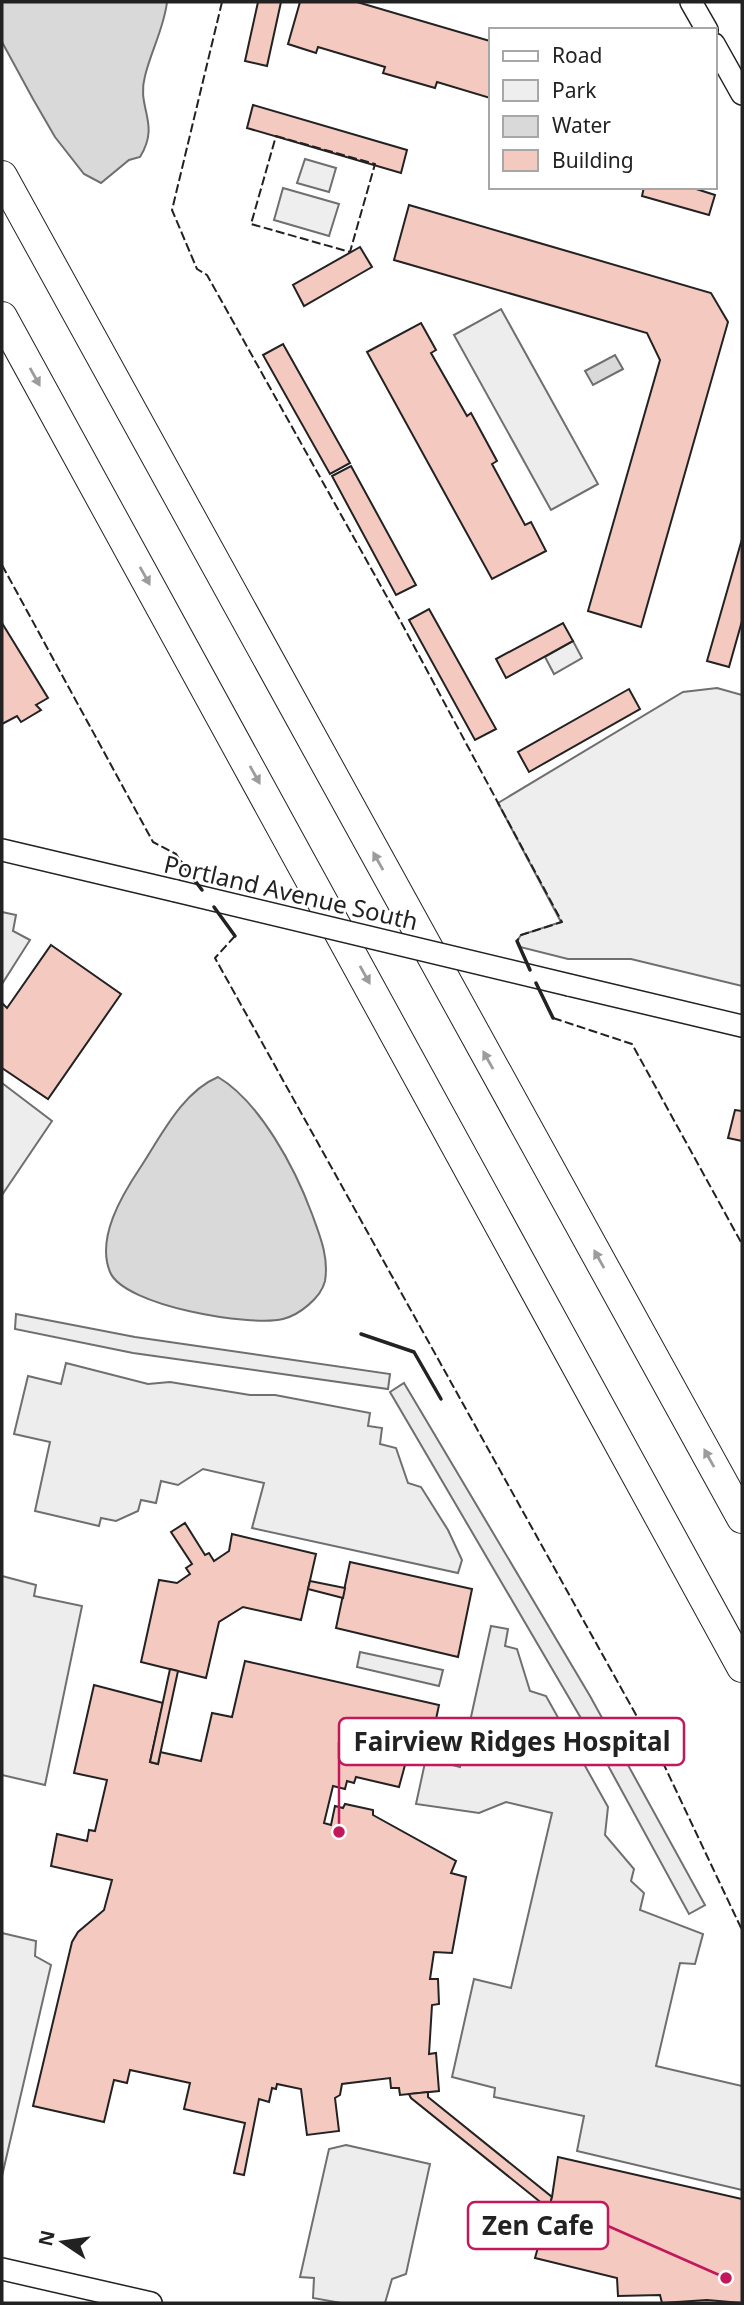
<svg xmlns="http://www.w3.org/2000/svg" width="744" height="2305" viewBox="0 0 744 2305" font-family="'Noto Sans',sans-serif">
	<style>
		.green { fill: #eee; stroke: #6f6f6f; stroke-width: 2 }
		.parking { fill: #ededed; stroke: #6f6f6f; stroke-width: 2 }
		.water { fill: #d9d9d9; stroke: #6f6f6f; stroke-width: 2 }
		.building { fill: #f3c9c0; stroke: #222; stroke-width: 2 }
		.lines { fill: none; stroke-linecap: round; stroke-linejoin: round }
		.tertiary-casing { stroke: #222; stroke-width: 24 }
		.motorway-casing { stroke: #222; stroke-width: 32 }
		.tertiary { stroke: #fff; stroke-width: 21 }
		.motorway { stroke: #fff; stroke-width: 30 }
		.tertiary-bridge-casing { stroke: #222; stroke-width: 24; stroke-linecap: butt }
		.tertiary-bridge { stroke: #fff; stroke-width: 21 }
		.fence { stroke: #222; stroke-width: 2; stroke-dasharray: 9 3.5; stroke-linecap: butt }
		.wall { stroke: #222; stroke-width: 3.5 }
		.oneway { fill: #9c9c9c }
		.labels { text-anchor: middle; dominant-baseline: central; stroke-width: 5; stroke-linejoin: round; paint-order: stroke }
		.street-label { font-size: 24px; fill: #222; stroke: #fff }
		.leader { fill: none; stroke: #c2185b; stroke-width: 2.5 }
		.callout-dot { fill: #c2185b; stroke: #fff; stroke-width: 2.5 }
		.callout { fill: #fff; stroke: #c2185b; stroke-width: 2.5 }
		.callout-label { font-size: 26px; text-anchor: middle; font-weight: bold; fill: #222 }
	</style>
	<rect width="100%" height="100%" fill="#fff"/>
	<g class="green">
		<path d="M305 159 336 168 329 192 297 183Z"/>
		<path d="M283 188 339 204 329 236 274 220Z"/>
		<path d="M573 641 582 658 554 674 545 657Z"/>
		<path d="M717 688 742 695V986L631 959H568L520 947 517 941 521 935 561 922 498 803 683 692Z"/>
	</g>
	<g class="parking">
		<path d="M501 309 598 484 551 510 454 335Z"/>
		<path d="M2 912 16 915 13 931 30 940 2 984Z"/>
		<path d="M2 1083 52 1121 2 1195Z"/>
		<path d="M16 1314 135 1337 390 1374 388 1389 133 1353 15 1329Z"/>
		<path d="M66 1363 148 1384 170 1382 250 1395H275L370 1413 368 1426 382 1428 380 1444 396 1448 408 1483 421 1487 448 1530 462 1560 458 1573 252 1528 264 1483 203 1469 178 1485 161 1481 156 1503 141 1500 138 1511 116 1521 101 1518 99 1526 35 1511 50 1442 14 1434 28 1376 61 1384Z"/>
		<path d="M404 1383 590 1696 705 1905 689 1914 599 1749 390 1392Z"/>
		<path d="M2 1576 36 1585 34 1596 82 1606 45 1785 2 1775Z"/>
		<path d="M491 1626 508 1629 505 1646 517 1649 530 1691 546 1696 608 1807 605 1835 634 1869 631 1881 644 1893 640 1910 703 1934 695 1964 680 1963 656 2066 742 2086V2190L577 2151 584 2116 494 2097 495 2088 452 2077 474 1979 511 1988 552 1813 506 1802 479 1813 416 1804 426 1758 460 1767Z"/>
		<path d="M360 1652 443 1670 439 1686 357 1667Z"/>
		<path d="M2 1933 36 1941 35 1956 51 1965 2 2176Z"/>
		<path d="M346 2145 430 2164 406 2274 392 2279 385 2303H341L313 2298 314 2278 300 2277 329 2149Z"/>
	</g>
	<g class="water">
		<path d="M2 2H167C164 28 151 51 145 76 136 108 161 123 140 157L129 160 101 183 84 174 55 137 33 99 2 42Z"/>
		<path d="M615 355 623 369 593 385 585 371Z"/>
		<path d="M218 1077C260 1102 295 1168 312 1214 320 1236 329 1257 325 1281 321 1298 299 1315 283 1319 251 1327 124 1306 110 1272 96 1238 122 1195 140 1168 161 1136 182 1092 218 1077Z"/>
	</g>
	<g class="building">
		<path d="M258 2H281L267 66 245 61Z"/>
		<path d="M300 2H357L490 41V98L437 82 435 88 383 73 385 67 318 47 316 53 288 44Z"/>
		<path d="M253 105 407 150 401 173 247 128Z"/>
		<path d="M644 187H690L715 195 709 215 642 196Z"/>
		<path d="M409 205 711 293 728 322 641 627 588 611 660 360 647 333 394 260Z"/>
		<path d="M360 247 372 267 304 306 293 285Z"/>
		<path d="M421 323 436 350 431 353 467 416 471 413 497 461 492 464 525 525 531 522 546 551 492 579 367 352Z"/>
		<path d="M283 344 350 463 330 474 263 355Z"/>
		<path d="M351 466 416 585 396 595 332 476Z"/>
		<path d="M742 539V621L729 667 707 661Z"/>
		<path d="M429 609 496 729 475 740 409 620Z"/>
		<path d="M2 623 48 698 36 705 41 710 21 722 17 716 2 724Z"/>
		<path d="M563 623 573 641 506 678 496 659Z"/>
		<path d="M629 689 640 709 529 772 518 752Z"/>
		<path d="M51 945 121 994 48 1099 2 1068V1003L7 1008Z"/>
		<path d="M735 1110 742 1111V1141L728 1138Z"/>
		<path d="M185 1523 205 1555 209 1553 214 1561 229 1551 232 1534 316 1554 301 1620 243 1607 219 1622 206 1678 141 1662 159 1580 177 1583 190 1574 186 1568 192 1564 171 1532Z"/>
		<path d="M350 1562 472 1589 458 1657 336 1628Z"/>
		<path d="M310 1581 345 1588 343 1598 308 1589Z"/>
		<path d="M245 1661 439 1705 435 1724H419L402 1729 380 1750 377 1759 405 1765 399 1787 356 1777 354 1783 347 1781 345 1789 333 1786 324 1823 331 1825 335 1806 343 1808 345 1804 373 1810V1815L456 1861 451 1873 466 1877 452 1953 434 1952 430 1979H438L439 2004 432 2005 429 2054 436 2053 439 2091 400 2095 399 2088H391L390 2078 342 2084 340 2095 335 2098 339 2131 307 2135 301 2089 277 2084 276 2089 272 2088 269 2102 259 2099 244 2175 234 2173 245 2123 184 2109 190 2083 130 2070 127 2083 114 2080 104 2122 33 2106 72 1942 78 1932 104 1910 112 1880 51 1866 57 1834 87 1841 89 1830 95 1831 107 1780 74 1773 94 1685 163 1703 150 1762 158 1764 160 1752 201 1761 212 1713 232 1717Z"/>
		<path d="M170 1669 178 1671 158 1764 150 1762Z"/>
		<path d="M428 2092V2097L552 2197 549 2209 411 2098 409 2094Z"/>
		<path d="M558 2157 742 2199V2303L707 2300 662 2303 660 2295 618 2296 617 2278 535 2258 552 2197Z"/>
	</g>
	<g class="lines">
		<defs>
			<g id="tertiary">
				<path d="M691 2 707 30"/>
				<path d="M714 44 742 94"/>
				<path d="M2 850 176 891"/>
				<path d="M569 985 742 1026"/>
				<path d="M2 2269 151 2303"/>
			</g>
			<g id="motorway">
				<path d="M2 176 742 1518"/>
				<path d="M2 317 742 1667"/>
			</g>
		</defs>
		<use href="#tertiary" class="tertiary-casing"/>
		<use href="#motorway" class="motorway-casing"/>
		<use href="#tertiary" class="tertiary"/>
		<use href="#motorway" class="motorway"/>
		<defs>
			<path id="tertiary-bridge" d="M176 891 569 985"/>
		</defs>
		<use href="#tertiary-bridge" class="tertiary-bridge-casing"/>
		<use href="#tertiary-bridge" class="tertiary-bridge"/>
		<g class="fence">
			<path d="M222 2 172 210 197 269 207 275 401 622 562 922 521 935 517 941"/>
			<path d="M276 136 375 164 350 252 251 224Z"/>
			<path d="M2 565 153 842 176 854 181 862"/>
			<path d="M235 936 215 958 665 1767 742 1930"/>
			<path d="M553 1018 632 1044 742 1244"/>
		</g>
		<g class="wall">
			<path d="M181 862 202 890"/>
			<path d="M214 907 235 936"/>
			<path d="M517 941 530 970"/>
			<path d="M536 983 553 1018"/>
			<path d="M361 1334 414 1352 441 1399"/>
		</g>
	</g>
	<defs><path id="oneway-solid" d="M-6-.8H1V-3.2L6.5 0L1 3.2V.8H-6Z" transform="scale(1.75)"/></defs>
	<g class="oneway">
		<use href="#oneway-solid" transform="translate(35 377) rotate(61)"/>
		<use href="#oneway-solid" transform="translate(145 576) rotate(61)"/>
		<use href="#oneway-solid" transform="translate(255 775) rotate(61)"/>
		<use href="#oneway-solid" transform="translate(378 861) rotate(-119)"/>
		<use href="#oneway-solid" transform="translate(365 975) rotate(61)"/>
		<use href="#oneway-solid" transform="translate(488 1060) rotate(-119)"/>
		<use href="#oneway-solid" transform="translate(599 1259) rotate(-119)"/>
		<use href="#oneway-solid" transform="translate(709 1458) rotate(-119)"/>
	</g>
	<g class="labels">
		<g class="street-label">
			<text transform="translate(291 892) rotate(13)">Portland Avenue South</text>
		</g>
	</g>
	<path class="leader" d="M339 1832L339 1742M726 2278L608 2226"/>
	<g class="callout-dot">
		<circle cx="339" cy="1832" r="7"/>
		<circle cx="726" cy="2278" r="7"/>
	</g>
	<g class="callout">
		<rect x="339" y="1718" width="345" height="47" rx="7"/>
		<rect x="468" y="2202" width="140" height="47" rx="7"/>
	</g>
	<g class="callout-label">
		<text x="512" y="1751">Fairview Ridges Hospital</text>
		<text x="538" y="2235">Zen Cafe</text>
	</g>
	<rect width="744" height="2305" fill="none" stroke="#222222" stroke-width="7"/>
	<rect x="489" y="28" width="228" height="161" fill="#ffffff" stroke="#a7a7a7" stroke-width="2"/>
	<rect x="503" y="51" width="35" height="10" fill="#ffffff" stroke="#a7a7a7" stroke-width="2"/>
	<text x="552" y="63" font-size="21" fill="#222222">Road</text>
	<rect x="503" y="80" width="35" height="21" fill="#eeeeee" stroke="#a7a7a7" stroke-width="2"/>
	<text x="552" y="98" font-size="21" fill="#222222">Park</text>
	<rect x="503" y="116" width="35" height="21" fill="#d9d9d9" stroke="#a7a7a7" stroke-width="2"/>
	<text x="552" y="133" font-size="21" fill="#222222">Water</text>
	<rect x="503" y="150" width="35" height="21" fill="#f3c9c0" stroke="#a7a7a7" stroke-width="2"/>
	<text x="552" y="168" font-size="21" fill="#222222">Building</text>
	<g transform="translate(63 2242) rotate(283)" stroke="#ffffff" stroke-width="5" paint-order="stroke">
	<path d="M0-5L12 26L0 18L-12 26Z" fill="#222222"/>
	<text y="-10" font-size="19" font-weight="bold" text-anchor="middle" fill="#222222">N</text>
	</g>
</svg>
